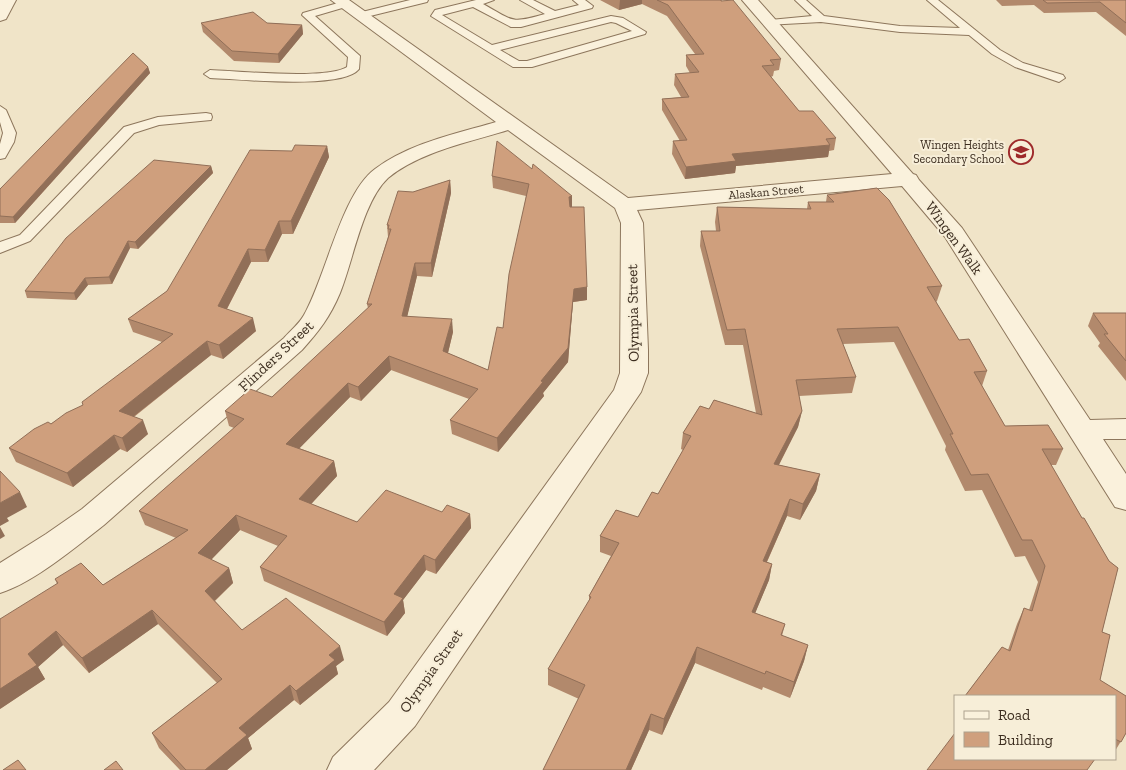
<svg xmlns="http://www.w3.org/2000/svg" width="1126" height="770" viewBox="0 0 1126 770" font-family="'Zilla Slab',serif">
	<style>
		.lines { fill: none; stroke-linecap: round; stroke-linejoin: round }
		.lane-casing { stroke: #8d765c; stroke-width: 2 }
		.street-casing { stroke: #8d765c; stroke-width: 2 }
		.lane { fill: #faf1dc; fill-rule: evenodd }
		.street { fill: #faf1dc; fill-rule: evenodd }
		.wall { fill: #b2896c }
		.shaded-wall { fill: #916f58 }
		.building { fill: #cf9f7d; stroke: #916f58 }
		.labels { text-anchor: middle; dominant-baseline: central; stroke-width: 4; stroke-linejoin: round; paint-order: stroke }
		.far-poi-label { font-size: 12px; fill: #3d2e20; stroke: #f7eed8; text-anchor: end }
		.far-street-label { font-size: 12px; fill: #3d2e20; stroke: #f7eed8 }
		.street-label { font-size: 15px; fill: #3d2e20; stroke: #f7eed8 }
	</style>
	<rect width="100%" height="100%" fill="#f0e4c8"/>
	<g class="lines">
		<defs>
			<g id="lane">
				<path d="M410 0H428L427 2 362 18 357 15 358 13Z"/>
				<path d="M476 0H494L483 4C514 21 510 24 545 14L520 0H533L555 11 579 5 573 0H585L593 6 592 8 521 27H511L473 7 442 15 492 45 611 16 623 18 646 32 645 34 532 67H513L431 16 435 10ZM611 22 616 23 632 31 527 61H519L500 50Z"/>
				<path d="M795 0H806L824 16 900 26 960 28 927 0H938L1000 50 1023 63 1063 75 1065 78 1059 82 1015 67 992 54 969 35 900 32 821 22 766 25 765 23 766 21 770 20 812 16Z"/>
				<path d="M345 1 350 4 349 6 315 16 360 56 359 69C342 90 239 79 210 78L204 74 210 70C238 71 327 80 347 67L348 57 302 15 303 13Z"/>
				<path d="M0 106 6 110 16 133 14 142 5 158 0 159V144L3 133 0 122Z"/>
				<path d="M206 113 211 114 212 117 211 120 159 125 134 133 30 241 0 253V242L20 235 124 127 158 117Z"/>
			</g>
			<g id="street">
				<path d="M0 0H16L6 19 0 21Z"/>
				<path d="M331 0H349L628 198 892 174 742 0H758L913 174 916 175 919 180 962 228 1090 420 1126 419V439H1103L1126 474V510L1115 507 945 237 902 186 637 210 643 223 648 350V373L641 392 415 726 374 770H327L333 757 389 702 614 390 620 373 621 223 615 208 508 130C470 142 419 152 388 178 363 201 353 261 340 293 330 317 319 331 302 350L104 525C76 547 33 583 0 593V563L46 534 82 509 284 338C290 331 299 324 304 315 326 276 342 193 375 169 410 143 455 134 496 122Z"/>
			</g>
		</defs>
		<use href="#lane" class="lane-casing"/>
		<use href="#street" class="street-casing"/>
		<use href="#lane" class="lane"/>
		<use href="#street" class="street"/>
	</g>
	<g class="wall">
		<path d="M600 0H721L781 59 779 70 774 71 773 76 771 77 799 111 836 138 834 150 829 151 828 157 736 166 735 173 685 179 672 154 673 141H680L662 110V99L681 97 674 85 675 74 690 73 686 66V55L695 54 667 16 642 4 619 10Z"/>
		<path d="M996 0H1126V36L1096 12 1044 13 1034 5 1002 6Z"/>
		<path d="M201 23H267L302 25 303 34 279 63 234 61 203 32Z"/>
		<path d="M148 67 150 73 15 223H0V189Z"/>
		<path d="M327 146 329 157 293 234H282L268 262H251L227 309 256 331 223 359 211 355 134 417 148 434 127 452 120 449 73 487 16 462 9 448 83 405 162 342 133 332 128 319 167 291 292 151Z"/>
		<path d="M211 166 213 173 138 249 130 248 112 284 88 285 76 300 27 298 25 291Z"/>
		<path d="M532 169 572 196V207L587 287V300L573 302 568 362 543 393 544 396 498 452 452 434 450 420 469 399 391 370 361 401 350 397 299 448 334 461 337 476 311 504 357 522 442 512 470 514 471 528 436 574 426 570 403 600 405 613 387 636 264 581 260 567 278 546 240 530 211 560 229 568 233 583 215 601 242 630 344 660 336 666 338 674 300 705 294 700 248 738 252 749 227 770H180L159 748 152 733 217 683 158 624 89 673 63 645 38 667 45 679 0 709 57 584 55 579 103 585 176 538 145 525 139 511 234 428 229 426 225 411 272 397 368 308 367 304 388 237 387 225 413 192 450 180 451 193 432 277 417 276 407 316 453 332 448 353 488 370 503 328 526 196 493 188 492 176Z"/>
		<path d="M877 188 889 200 942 286 937 301 936 302 959 340 969 339 987 371 982 386 1005 426 1048 425 1063 449 1056 465H1051L1082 518H1084L1109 561 1118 568 1102 632 1110 635 1100 680 1126 696V733L1115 751V696H965L1002 647 1008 650 1017 624 1024 608 1029 610 1038 582 1025 556 1015 557 982 490 965 491 945 450 946 446 894 342 843 344 856 377 852 393 799 396 802 411 798 427 779 465 820 474 816 491 800 520 787 516 767 562 772 564 769 580 755 613 785 624 782 636 808 645 804 661 790 698 763 687 762 690 695 663 662 735 649 730 631 770H543L579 699 548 685V669L589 601V596L611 556 600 552V536L616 510 638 517 652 492 658 494 683 450 681 449 683 433 700 406 709 409 714 400 756 413 743 345H725L700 246 701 231H716L715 222 717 207 807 209 808 202H826L827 195Z"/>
		<path d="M1093 313H1126V381L1098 346 1100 343 1088 326Z"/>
	</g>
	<g class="shaded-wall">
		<path d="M620 0H642V4L619 10Z"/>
		<path d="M302 25 303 34 279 63 278 54Z"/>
		<path d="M148 67 150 73 15 223 13 217Z"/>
		<path d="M830 145 828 157 736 166 735 173 685 179 686 167 732 154Z"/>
		<path d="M327 146 329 157 293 234 291 221Z"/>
		<path d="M211 166 213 173 138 249 135 242Z"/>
		<path d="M450 180 451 193 432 277 431 263Z"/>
		<path d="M572 196V208L569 209V197Z"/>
		<path d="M279 221 282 234 268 262 265 250Z"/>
		<path d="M128 241 130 248 112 284 109 277Z"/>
		<path d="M248 249 251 262 221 320 218 306Z"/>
		<path d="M415 263 417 276 404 330 402 316Z"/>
		<path d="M85 278 88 285 76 300 74 293Z"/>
		<path d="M587 287V300L573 302 568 362 543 393 544 396 498 452 497 438 574 289Z"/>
		<path d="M253 318 256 331 223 359 219 345Z"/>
		<path d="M452 319 453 332 445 365 443 351Z"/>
		<path d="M207 341 211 355 124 424 119 411Z"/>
		<path d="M389 356 391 370 361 401 358 387Z"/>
		<path d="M348 383 350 397 290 458 286 444Z"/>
		<path d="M802 411 798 427 771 480 774 464Z"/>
		<path d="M143 420 148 434 127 452 122 438Z"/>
		<path d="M114 435 120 449 73 487 67 473Z"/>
		<path d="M334 461 337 476 302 514 299 499Z"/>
		<path d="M820 474 816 491 800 520 803 504Z"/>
		<path d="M20 492 27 507 7 518 9 521 0 526V503Z"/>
		<path d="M790 499 787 516 760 577 763 561Z"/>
		<path d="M470 514 471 528 436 574 435 560Z"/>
		<path d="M236 515 240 530 203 568 198 553Z"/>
		<path d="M0 527 5 536 0 539Z"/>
		<path d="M424 555 426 570 403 600 405 613 387 636 384 622 394 594Z"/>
		<path d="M772 564 769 580 749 628 752 612Z"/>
		<path d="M229 568 233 583 210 605 205 591Z"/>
		<path d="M152 610 158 624 89 673 82 658Z"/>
		<path d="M56 631 63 645 38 667 45 679 0 709V689L28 654Z"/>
		<path d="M808 645 804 661 790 698 794 682Z"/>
		<path d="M340 646 344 660 336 666 338 674 300 705 296 691 329 655Z"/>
		<path d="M697 647 695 663 662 735 664 719Z"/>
		<path d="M290 685 294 700 248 738 252 749 227 770H205L239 728Z"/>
		<path d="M651 714 649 730 631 770H626Z"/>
	</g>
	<g class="building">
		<path d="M657 0H721V1L733 0 781 59 770 60 774 65 762 66 799 111H813L836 138 826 139 830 145 732 154 736 161 686 167 673 141 687 140 662 99 689 97 675 74 699 72 686 55 704 54 668 5Z"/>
		<path d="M1043 0H1126V23L1100 2 1047 3Z"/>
		<path d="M253 12 267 23 302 25 278 54 232 51 201 23Z"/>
		<path d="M133 53 148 67 13 217 0 216V189Z"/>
		<path d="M497 141 532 169 533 164 572 196 569 197 570 207H584L587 287 574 289 568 348 541 381 543 382 497 438 450 420 478 389 389 356 358 387 348 383 286 444 334 461 299 499 357 522 386 490 442 512 447 505 470 514 435 560 424 555 394 594 403 598 384 622 260 567 287 536 236 515 198 553 229 568 205 591 242 630 286 598 340 646 329 655 335 660 296 691 290 685 239 728 247 735 205 770H186L152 733 222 679 152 610 82 658 56 631 28 654 37 665 0 689V619L58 583 55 579 81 563 103 585 188 530 139 511 244 419 225 411 250 389 272 397 372 304H367L391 229H388L389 225H387L398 191 413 192 450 180 431 263H415L402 316 452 319 443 351 488 370 497 327 503 328 509 274 529 184 492 176Z"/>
		<path d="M295 145 327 146 291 221H279L265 250 248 249 218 306 253 318 219 345 207 341 119 411 143 420 122 438 114 435 67 473 9 448 34 429 48 422 51 424 66 413 83 405 82 402 173 334 128 319 167 291 250 150 292 151Z"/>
		<path d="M154 160 211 166 135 242 128 241 109 277 85 278 74 293 25 291 66 238Z"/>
		<path d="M877 188 889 200 942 286 927 287 959 340 969 339 987 371 974 372 1005 426 1048 425 1063 449H1042L1082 518H1084L1109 561 1118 568 1102 632 1110 635 1100 680 1126 696V733L1121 742 1115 739V696H965L1002 647 1010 651 1024 608 1032 611 1045 566 1032 540H1022L988 474 971 475 950 434H953L898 327 837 329 856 377 796 380 802 411 774 464 820 474 803 504 790 499 763 561 772 564 752 612 785 624 781 635 808 645 794 682 766 671 765 674 697 647 664 719 651 714 626 770H543L585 685 548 669 591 597 589 596 619 543 600 536 616 510 638 517 652 492 658 494 691 436 683 433 700 406 709 409 714 400 762 415 745 329 727 330 701 231H720L717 207 811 209 808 202H834L827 195Z"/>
		<path d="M1093 313H1126V361L1104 334H1108Z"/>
		<path d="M0 471 20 492 0 503Z"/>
		<path d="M955 733V759H1095L1087 770H927Z"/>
		<path d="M18 760 26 770H3Z"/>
		<path d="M116 761 123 770H104Z"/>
	</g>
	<defs>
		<symbol id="school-ring" viewBox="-11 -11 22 22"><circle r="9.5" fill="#f7eed8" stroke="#9e2a2b" stroke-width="1.5"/><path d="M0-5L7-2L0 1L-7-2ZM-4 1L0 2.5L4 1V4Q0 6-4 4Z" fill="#9e2a2b"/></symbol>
	</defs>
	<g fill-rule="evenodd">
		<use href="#school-ring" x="1007" y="138" width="28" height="28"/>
	</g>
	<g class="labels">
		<g class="far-poi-label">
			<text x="1004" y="145">Wingen Heights<tspan x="1004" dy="14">Secondary School</tspan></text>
		</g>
		<g class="far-street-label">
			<text transform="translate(766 192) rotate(-5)">Alaskan Street</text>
		</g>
		<g class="street-label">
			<text transform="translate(954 238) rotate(54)">Wingen Walk</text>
			<text transform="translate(633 313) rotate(-91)">Olympia Street</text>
			<text transform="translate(276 356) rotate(-43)">Flinders Street</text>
			<text transform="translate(431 671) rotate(-55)">Olympia Street</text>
		</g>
	</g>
	<rect x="954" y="695" width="162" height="65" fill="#f7eed8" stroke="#ada18e"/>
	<rect x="964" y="711" width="25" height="8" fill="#faf1dc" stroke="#ada18e"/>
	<text x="998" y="720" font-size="15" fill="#3d2e20">Road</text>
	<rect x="964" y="732" width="25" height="15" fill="#cf9f7d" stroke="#ada18e"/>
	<text x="998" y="745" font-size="15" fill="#3d2e20">Building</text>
</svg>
